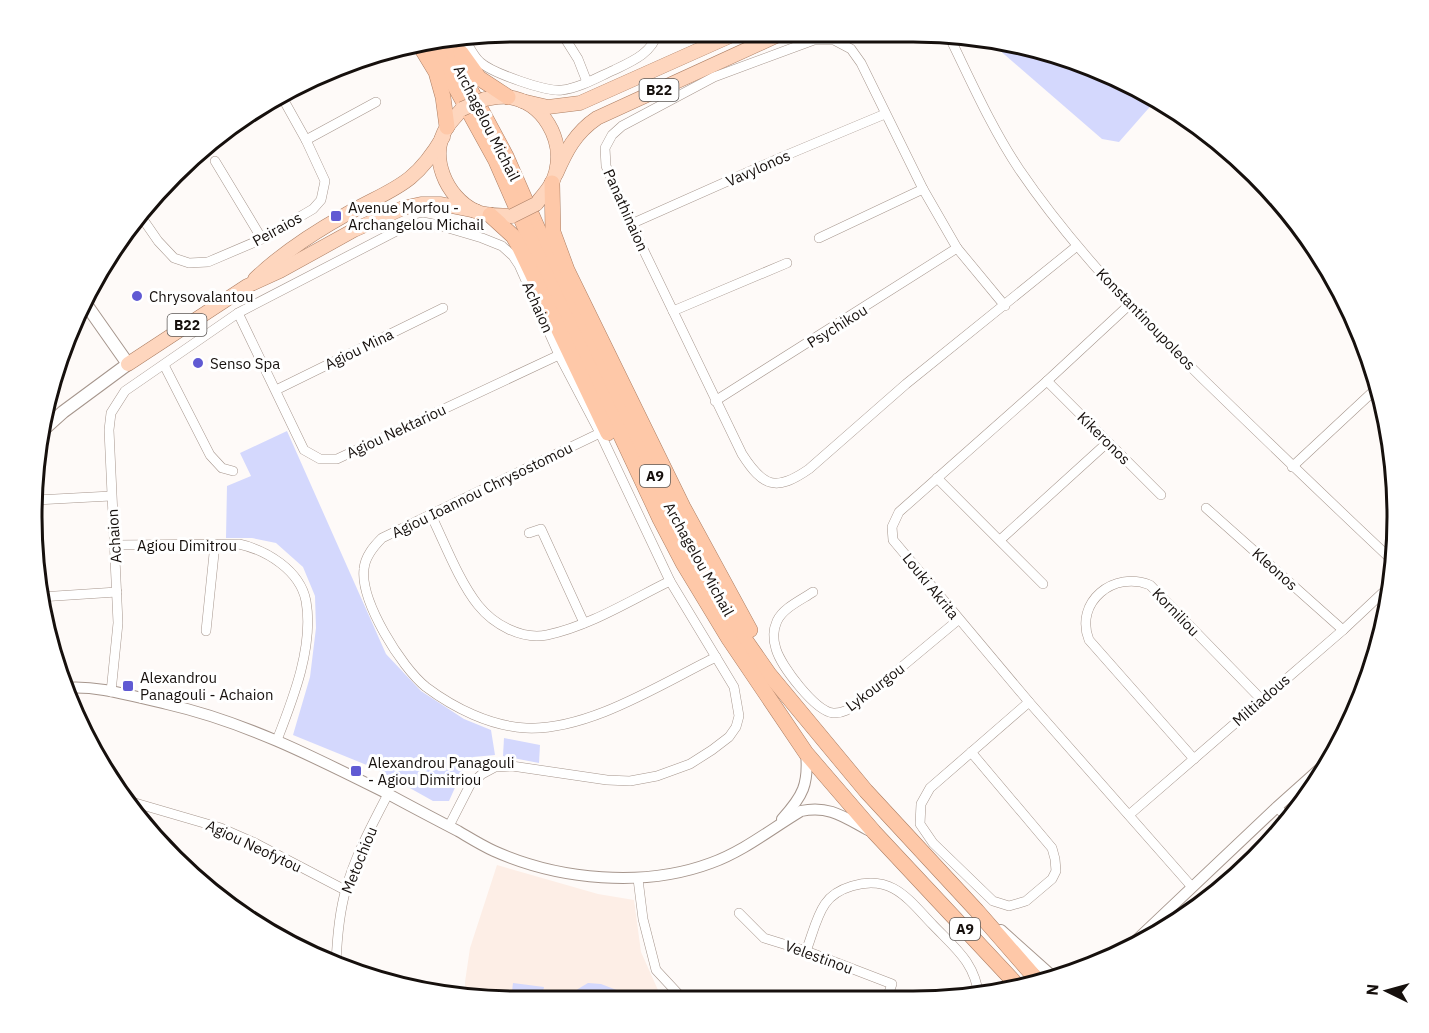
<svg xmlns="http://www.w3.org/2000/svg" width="1429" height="1033" viewBox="0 0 1429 1033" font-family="'IBM Plex Sans',sans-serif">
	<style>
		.built { fill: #fdeee6 }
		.green { fill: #d4d8fd }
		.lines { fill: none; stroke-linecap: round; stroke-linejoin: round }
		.minor-casing { stroke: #a6968d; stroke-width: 10 }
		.tertiary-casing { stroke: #a6968d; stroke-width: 12 }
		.secondary-casing { stroke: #a6968d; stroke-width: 14 }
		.primary-casing { stroke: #ac7e63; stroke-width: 15 }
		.trunk-casing { stroke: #ac7e63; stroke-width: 16 }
		.minor { stroke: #fff; stroke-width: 9 }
		.tertiary { stroke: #fff; stroke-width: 10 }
		.secondary { stroke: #fff; stroke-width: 12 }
		.primary { stroke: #fed6be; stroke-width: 14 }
		.trunk { stroke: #fec8a8; stroke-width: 15 }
		.primary-bridge-casing { stroke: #ac7e63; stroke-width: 15; stroke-linecap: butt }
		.primary-bridge { stroke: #fed6be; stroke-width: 14 }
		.poi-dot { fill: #605ad3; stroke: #fff; stroke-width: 2 }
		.labels { text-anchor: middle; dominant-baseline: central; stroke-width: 6; stroke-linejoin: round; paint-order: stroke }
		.shield { fill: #fff; stroke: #5c5856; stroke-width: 1.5 }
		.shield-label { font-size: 14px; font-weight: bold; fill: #16100d }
		.street-label { font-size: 15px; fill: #16100d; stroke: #fff }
		.poi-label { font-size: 15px; fill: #16100d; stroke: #fff; text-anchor: start }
		.rim { fill: none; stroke: #16100d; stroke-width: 3 }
	</style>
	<rect width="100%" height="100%" fill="#fefaf8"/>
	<path class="built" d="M497 865 598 894 634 900 641 952 658 990 668 999 484 1000 465 997V982L470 948Z"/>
	<g class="green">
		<path d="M990 42 1038 48 1155 101 1119 142 1102 139Z"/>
		<path d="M287 431 386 654 421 691 464 719 491 730 495 755 473 757 462 772 449 801H433L374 768 293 735 310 677 316 628 315 596 303 567 276 543 252 538H226L227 486 251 476 240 453Z"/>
		<path d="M504 738 540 745 539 763 503 756Z"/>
		<path d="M513 983 544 987 541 1000H511Z"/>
		<path d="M588 983 601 984 640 999 566 1000 578 989Z"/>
	</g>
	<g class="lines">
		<defs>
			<g id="minor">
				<path d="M561 32 578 59 587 82"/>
				<path d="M949 36C971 81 991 127 1019 169 1072 247 1137 314 1204 380 1267 441 1330 502 1394 562"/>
				<path d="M464 38C469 46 473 56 480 62 492 73 546 92 562 90 580 88 598 77 614 70 633 61 652 53 658 32"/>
				<path d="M306 140 376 102"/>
				<path d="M215 161 262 239"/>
				<path d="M140 215 158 241 174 258 189 263 208 262 262 239 313 209 321 200 325 181 306 140 282 97"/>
				<path d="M631 224 782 157 885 114"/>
				<path d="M819 238 923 189"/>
				<path d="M1129 305 1047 381 899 512 892 527 893 540 1029 702 1192 887"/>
				<path d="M1005 306 957 248 923 189 861 63 851 49 834 40H814L714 77 622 126 612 135 605 148 606 166 631 224 742 454C763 487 776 492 809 469L906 384 1077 246"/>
				<path d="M673 311 787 263"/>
				<path d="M238 313 304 450 320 459H337L559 355"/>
				<path d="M164 365 210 455 222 468 233 471"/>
				<path d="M1047 381 1161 495"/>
				<path d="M276 390 443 308"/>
				<path d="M715 401 957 248"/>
				<path d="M600 433 382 538C374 546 365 556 364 569 360 601 401 667 426 687 454 708 490 726 526 728 588 731 661 684 716 657"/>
				<path d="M1292 467 1379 386"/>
				<path d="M937 478 1043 584"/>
				<path d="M36 500 111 496"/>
				<path d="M1206 508 1343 630"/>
				<path d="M431 515C445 544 459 581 478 605 494 625 522 640 547 635 590 626 631 600 670 581"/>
				<path d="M529 533 541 529 584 623"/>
				<path d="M1000 540 1108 442"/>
				<path d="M115 545 239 544C266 550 300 570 306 601 314 646 293 699 277 740"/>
				<path d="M813 592C801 600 783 608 777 621 773 630 773 640 776 649 781 666 815 711 833 713 845 714 853 706 862 700L958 620"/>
				<path d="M40 597 117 592"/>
				<path d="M206 631 215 544"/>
				<path d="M111 692 118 623 109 430 111 413 125 391 238 313 408 225 423 222 438 225 482 238 502 246 513 256 519 265 559 355 600 433 670 581 734 687 739 716 736 727 729 737 712 750 690 764 657 776 630 781 607 780 512 766 495 767 482 774 470 785 449 826"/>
				<path d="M971 752 1052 848 1055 859 1056 871 1052 879 1026 901 1009 906 993 901 933 843 920 824 921 804 930 788 1029 702"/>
				<path d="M1194 759 1089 640C1074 602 1114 570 1150 585L1262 700"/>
				<path d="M125 800 221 828 253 842 345 890"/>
				<path d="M1277 807 1289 820"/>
				<path d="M1129 815 1343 630 1392 584"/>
				<path d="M638 879 643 919 656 970 683 999"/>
				<path d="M739 913 764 938 806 951 892 984 887 998"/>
				<path d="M806 951C812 936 816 917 825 904 831 895 842 889 852 886 892 874 908 899 933 925 955 948 975 962 979 997"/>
				<path d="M336 964C337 939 339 913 346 889 355 856 372 825 388 794"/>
			</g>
			<g id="tertiary">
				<path d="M65 688C99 685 134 697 167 704 246 722 318 759 390 795 412 807 435 819 458 831 470 838 481 845 494 851 559 880 644 888 711 863 744 851 771 829 801 811 829 805 844 817 868 830"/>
				<path d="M782 819C803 796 809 784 806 753"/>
				<path d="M1001 930 1049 973 1056 976"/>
				<path d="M1128 948 1277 807 1334 756"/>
			</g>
			<path id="secondary" d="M43 430 63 412 128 364 83 300"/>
			<g id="primary">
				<path d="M485 99C492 98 501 96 508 97 544 102 564 140 556 172 553 185 544 194 536 204"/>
				<path d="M522 101 548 107 580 103 739 32"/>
				<path d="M462 109C457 115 451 121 447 127 428 156 446 197 475 211 486 216 499 215 512 216"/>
				<path d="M556 174C566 151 575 133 597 118L785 32"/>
				<path d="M255 279C281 254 313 233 345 215 392 188 413 188 443 137"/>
				<path d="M128 364 247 286 280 271 354 230 403 208 421 204H441L476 211"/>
			</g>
			<g id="trunk">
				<path d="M444 41 506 156 558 275 673 513 712 587 739 631 769 674 866 791 977 911 1038 981"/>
				<path d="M431 43 496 161 548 280 660 519 683 563 729 639 806 753 874 832 1018 986"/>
				<path d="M419 44 436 72 443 97 447 127"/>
				<path d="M461 53 479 78 508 97"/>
				<path d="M552 183 553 232 567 270 683 507 750 630"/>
				<path d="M490 215 513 236 520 248 608 433"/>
			</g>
		</defs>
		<use href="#minor" class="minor-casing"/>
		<use href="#tertiary" class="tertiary-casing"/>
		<use href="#secondary" class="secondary-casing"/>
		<use href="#primary" class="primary-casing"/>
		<use href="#trunk" class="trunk-casing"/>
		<use href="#minor" class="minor"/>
		<use href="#tertiary" class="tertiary"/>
		<use href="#secondary" class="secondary"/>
		<use href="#primary" class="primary"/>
		<use href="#trunk" class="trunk"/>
		<defs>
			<g id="primary-bridge">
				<path d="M462 109 485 99"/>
				<path d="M512 216 536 204"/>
			</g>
		</defs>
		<use href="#primary-bridge" class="primary-bridge-casing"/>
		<use href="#primary-bridge" class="primary-bridge"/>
	</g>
	<g class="poi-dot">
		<rect x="330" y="210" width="12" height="12" rx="3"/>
		<circle cx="137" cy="296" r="6"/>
		<circle cx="198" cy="363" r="6"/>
		<rect x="122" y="680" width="12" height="12" rx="3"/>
		<rect x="350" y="765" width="12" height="12" rx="3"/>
	</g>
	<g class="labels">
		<g class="shield">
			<rect x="639.5" y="79" width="39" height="22" rx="4.5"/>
			<rect x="167.5" y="314" width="39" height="22" rx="4.5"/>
			<rect x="640" y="465" width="30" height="22" rx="4.5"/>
			<rect x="950" y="918" width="30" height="22" rx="4.5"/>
		</g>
		<g class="shield-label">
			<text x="659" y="90">B22</text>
			<text x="187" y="325">B22</text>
			<text x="655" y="476">A9</text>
			<text x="965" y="929">A9</text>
		</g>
		<g class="street-label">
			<text transform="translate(487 123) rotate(63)">Archagelou Michail</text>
			<text transform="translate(758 168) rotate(-24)">Vavylonos</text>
			<text transform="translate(626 210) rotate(66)">Panathinaion</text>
			<text transform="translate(277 229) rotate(-29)">Peiraios</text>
			<text transform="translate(538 307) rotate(66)">Achaion</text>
			<text transform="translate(1146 319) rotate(46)">Konstantinoupoleos</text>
			<text transform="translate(837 326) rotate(-32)">Psychikou</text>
			<text transform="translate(359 349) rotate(-26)">Agiou Mina</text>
			<text transform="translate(396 431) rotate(-25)">Agiou Nektariou</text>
			<text transform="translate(1104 438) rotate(45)">Kikeronos</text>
			<text transform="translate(482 490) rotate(-26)">Agiou Ioannou Chrysostomou</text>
			<text transform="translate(114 536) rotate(-94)">Achaion</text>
			<text x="187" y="545">Agiou Dimitrou</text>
			<text transform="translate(699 559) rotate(61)">Archagelou Michail</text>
			<text transform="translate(1275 569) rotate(42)">Kleonos</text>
			<text transform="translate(931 586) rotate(51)">Louki Akrita</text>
			<text transform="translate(1176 612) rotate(46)">Korniliou</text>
			<text transform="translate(875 687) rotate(-37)">Lykourgou</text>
			<text transform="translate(1261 700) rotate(-41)">Miltiadous</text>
			<text transform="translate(254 846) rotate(25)">Agiou Neofytou</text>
			<text transform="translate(359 860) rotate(-68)">Metochiou</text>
			<text transform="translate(819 957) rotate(20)">Velestinou</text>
		</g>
		<g class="poi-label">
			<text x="348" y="207">Avenue Morfou -<tspan x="348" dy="17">Archangelou Michail</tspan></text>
			<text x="149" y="296">Chrysovalantou</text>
			<text x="210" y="363">Senso Spa</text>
			<text x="140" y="677">Alexandrou<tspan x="140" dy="17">Panagouli - Achaion</tspan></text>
			<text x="368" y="762">Alexandrou Panagouli<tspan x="368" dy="17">- Agiou Dimitriou</tspan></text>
		</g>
	</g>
	<path d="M0 0H1429V1033H0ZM516 42H913A474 474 0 0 1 1387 516V517A474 474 0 0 1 913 991H516A474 474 0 0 1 42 517V516A474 474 0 0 1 516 42Z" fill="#fff" fill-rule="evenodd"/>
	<path class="rim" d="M516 42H913A474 474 0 0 1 1387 516V517A474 474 0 0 1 913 991H516A474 474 0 0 1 42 517V516A474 474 0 0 1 516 42Z"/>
	<g transform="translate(1387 991) rotate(275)" stroke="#ffffff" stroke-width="4.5" paint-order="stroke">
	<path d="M0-4.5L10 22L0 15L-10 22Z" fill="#16100d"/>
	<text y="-9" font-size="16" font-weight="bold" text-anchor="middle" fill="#16100d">N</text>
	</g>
</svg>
